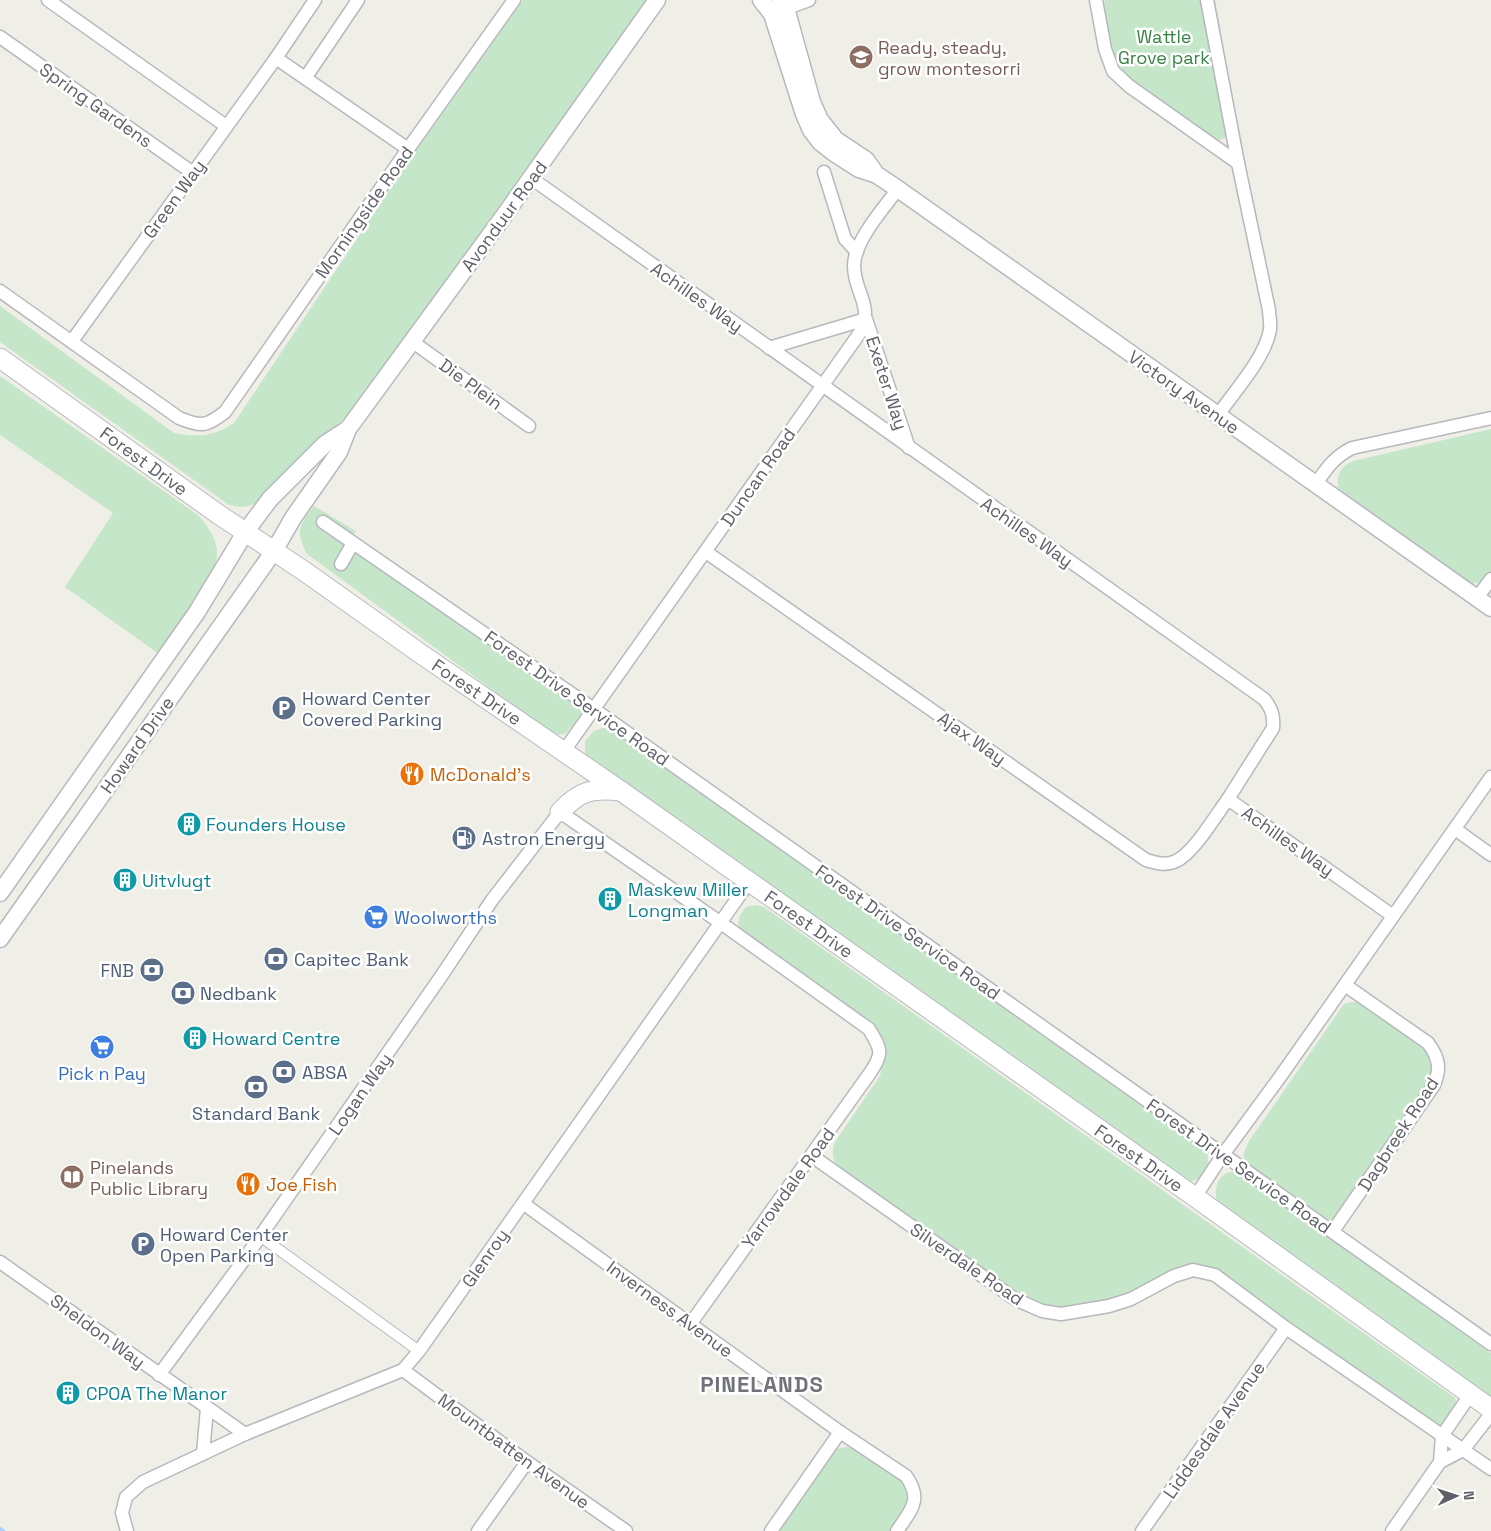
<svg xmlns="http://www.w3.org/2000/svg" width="1491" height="1531" viewBox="0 0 1491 1531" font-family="'Space Grotesk',sans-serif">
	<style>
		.green { fill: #c5e6c9 }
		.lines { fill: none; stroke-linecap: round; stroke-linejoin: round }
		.stream { stroke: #accefb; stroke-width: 4.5 }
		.pedestrian-casing { stroke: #b7b8bd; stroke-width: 12 }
		.minor-casing { stroke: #b7b8bd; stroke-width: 15 }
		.tertiary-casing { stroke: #b7b8bd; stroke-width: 19 }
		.secondary-casing { stroke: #b8bac0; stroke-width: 21 }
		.pedestrian { stroke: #fff; stroke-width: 10 }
		.minor { stroke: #fff; stroke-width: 12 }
		.tertiary { stroke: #fff; stroke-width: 16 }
		.secondary { stroke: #fff; stroke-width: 19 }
		.labels { text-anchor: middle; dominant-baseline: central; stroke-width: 5; stroke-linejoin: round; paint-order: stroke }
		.park-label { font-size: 18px; fill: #398346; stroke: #fff }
		.education-label { font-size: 18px; fill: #785e54; stroke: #fff; text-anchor: start }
		.street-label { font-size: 18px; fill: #5e6167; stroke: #fff }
		.service-label { font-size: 18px; fill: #4e5e75; stroke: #fff; text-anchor: start }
		.food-label { font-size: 18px; fill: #c56008; stroke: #fff; text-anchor: start }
		.culture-label { font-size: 18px; fill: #0d838f; stroke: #fff; text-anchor: start }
		.shop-label { font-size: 18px; fill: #366cbe; stroke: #fff; text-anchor: start }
		.district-label { font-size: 22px; font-weight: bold; letter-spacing: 1px; fill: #707379; stroke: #fff }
	</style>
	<rect width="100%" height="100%" fill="#f0efe7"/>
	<g class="green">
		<path d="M523 0H647L449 286 352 410 265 499C251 506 244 509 229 505L0 342V306L174 433C200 437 212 437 234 423L415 152Z"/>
		<path d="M1104 0H1215L1221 32 1210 39 1227 132 1225 138 1213 141 1131 81C1107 52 1109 36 1104 0Z"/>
		<path d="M0 376 198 515C207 526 216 537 217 552 219 577 174 632 159 654L65 587 113 513 0 435Z"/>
		<path d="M1491 429V578L1482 583H1466L1338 488C1337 474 1340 467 1353 461Z"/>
		<path d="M314 506 356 531 345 545 579 708 581 712V717L565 734 554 735 307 554C295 531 299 525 314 506Z"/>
		<path d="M602 728 610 729 1207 1152 1209 1167C1201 1178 1197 1182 1183 1181L585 757V741L594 731Z"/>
		<path d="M755 905 764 907 1455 1398 1457 1406 1444 1425H1435L1220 1273 1206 1269 1113 1307 1050 1308 1008 1291 839 1170C833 1160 831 1153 835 1142L880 1076 884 1055 883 1043 741 932C736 921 739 916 746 907Z"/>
		<path d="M1351 1002H1359L1434 1057 1435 1077 1335 1223H1328L1248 1166 1243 1155 1249 1141 1344 1004Z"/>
		<path d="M1229 1172H1237L1491 1353V1397L1217 1202C1214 1190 1216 1177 1229 1172Z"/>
		<path d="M846 1447 856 1448 906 1485C911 1507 904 1513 892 1531H779L836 1449Z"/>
	</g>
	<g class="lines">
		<path class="stream" d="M0 1529 3 1531"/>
		<defs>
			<path id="pedestrian" d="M260 1236 419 1351"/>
			<g id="minor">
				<path d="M48 0 226 126"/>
				<path d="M1096 0 1105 49 1113 71 1129 86 1238 163"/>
				<path d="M1207 0 1238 163 1269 310C1269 316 1271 323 1270 330 1265 358 1234 392 1218 415"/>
				<path d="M779 11 809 0"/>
				<path d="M0 37 193 173"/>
				<path d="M276 58 408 149"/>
				<path d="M306 77 358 0"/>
				<path d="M824 172 845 239 857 252"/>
				<path d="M531 178 1264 699C1272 709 1274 716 1273 728L1228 799 1393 916"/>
				<path d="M0 291 179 418C201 427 206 427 225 412L408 149 514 0"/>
				<path d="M72 341 276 58 315 0"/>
				<path d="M413 342 529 426"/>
				<path d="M769 348 866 319 909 448"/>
				<path d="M1315 485C1327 468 1334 457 1352 448L1491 418"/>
				<path d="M323 522 595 710 1491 1344"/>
				<path d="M706 552 1146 860C1156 863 1166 866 1176 861 1193 854 1216 815 1228 799"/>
				<path d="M341 564 353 543"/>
				<path d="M1477 598 1491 579"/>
				<path d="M564 751 859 334C875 306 854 293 854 266 854 241 883 209 898 189"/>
				<path d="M1455 829 1491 855"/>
				<path d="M812 1156 1015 1299 1042 1311 1061 1314 1109 1306 1131 1299 1174 1276 1193 1270 1215 1275 1286 1328 1491 1469"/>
				<path d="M1195 1197 1222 1156 1280 1077 1491 777"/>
				<path d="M524 1204 840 1432 906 1476C923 1500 911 1510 897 1531"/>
				<path d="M1333 1231 1434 1085C1441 1068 1439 1058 1428 1043L1345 985"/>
				<path d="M0 1262 245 1434"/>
				<path d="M403 1370 527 1462 626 1531"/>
				<path d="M159 1375 243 1261 442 975 492 900 560 812 721 923 869 1029C881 1049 884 1053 870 1073L691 1323"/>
				<path d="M203 1454 207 1408"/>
				<path d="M1440 1462 1463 1450 1491 1414"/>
				<path d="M127 1531 122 1513 126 1497 143 1482 245 1434 403 1370 419 1351 749 882"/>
				<path d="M478 1531 527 1462"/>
				<path d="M771 1531 840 1432"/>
				<path d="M1142 1531 1286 1328"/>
				<path d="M1392 1531 1440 1462 1442 1436 1470 1395"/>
			</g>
			<g id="tertiary">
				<path d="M761 0 772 14 804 114 811 130 820 142 834 153 859 169 877 175 898 189 1491 608"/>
				<path d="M780 0 786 8 812 102 820 120 836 140 866 160 874 171"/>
				<path d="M0 893 197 612 246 531 270 499 325 444 348 429"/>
				<path d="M0 939 274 551 293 518 339 452 348 429 506 213 657 0"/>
			</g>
			<g id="secondary">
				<path d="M0 358 218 514 304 571 421 654 621 791 1195 1197 1491 1409"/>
				<path d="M560 812C580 790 593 788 621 791"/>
			</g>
		</defs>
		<use href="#pedestrian" class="pedestrian-casing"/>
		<use href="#minor" class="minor-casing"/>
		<use href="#tertiary" class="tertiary-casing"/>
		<use href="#secondary" class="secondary-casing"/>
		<use href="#pedestrian" class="pedestrian"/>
		<use href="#minor" class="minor"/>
		<use href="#tertiary" class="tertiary"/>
		<use href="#secondary" class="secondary"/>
	</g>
	<defs>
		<symbol id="school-disc" viewBox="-11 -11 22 22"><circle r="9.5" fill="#8d6e63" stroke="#fff"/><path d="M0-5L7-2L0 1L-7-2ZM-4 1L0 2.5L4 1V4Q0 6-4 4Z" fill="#fff"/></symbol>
		<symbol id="parking-disc" viewBox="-11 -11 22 22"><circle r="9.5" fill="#5c6f8a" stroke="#fff"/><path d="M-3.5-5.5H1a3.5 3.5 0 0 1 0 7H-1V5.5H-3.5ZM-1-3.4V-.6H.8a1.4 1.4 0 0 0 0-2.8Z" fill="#fff"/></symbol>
		<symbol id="restaurant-disc" viewBox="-11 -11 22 22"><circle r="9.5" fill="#e8710a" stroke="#fff"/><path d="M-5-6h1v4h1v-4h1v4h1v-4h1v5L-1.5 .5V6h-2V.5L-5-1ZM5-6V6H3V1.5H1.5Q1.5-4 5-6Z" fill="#fff"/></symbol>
		<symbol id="building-disc" viewBox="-11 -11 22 22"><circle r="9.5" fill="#0f9aa8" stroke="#fff"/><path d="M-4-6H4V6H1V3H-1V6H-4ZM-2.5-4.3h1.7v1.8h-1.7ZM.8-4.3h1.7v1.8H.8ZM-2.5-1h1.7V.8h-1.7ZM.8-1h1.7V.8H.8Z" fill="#fff"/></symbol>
		<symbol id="fuel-disc" viewBox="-11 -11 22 22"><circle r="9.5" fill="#5c6f8a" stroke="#fff"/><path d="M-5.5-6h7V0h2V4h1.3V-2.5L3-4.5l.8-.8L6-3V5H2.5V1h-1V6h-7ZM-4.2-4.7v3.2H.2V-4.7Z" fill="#fff"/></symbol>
		<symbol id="supermarket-disc" viewBox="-11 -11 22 22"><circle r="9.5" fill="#3f7fe0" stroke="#fff"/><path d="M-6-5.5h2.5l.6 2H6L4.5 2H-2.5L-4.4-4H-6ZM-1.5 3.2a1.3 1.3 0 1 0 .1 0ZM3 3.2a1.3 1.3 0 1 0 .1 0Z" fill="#fff"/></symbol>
		<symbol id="bank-disc" viewBox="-11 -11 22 22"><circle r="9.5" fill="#5c6f8a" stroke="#fff"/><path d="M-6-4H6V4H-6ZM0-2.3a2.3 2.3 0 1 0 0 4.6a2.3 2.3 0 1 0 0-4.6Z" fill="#fff"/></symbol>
		<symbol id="library-disc" viewBox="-11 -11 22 22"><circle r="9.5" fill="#8d6e63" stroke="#fff"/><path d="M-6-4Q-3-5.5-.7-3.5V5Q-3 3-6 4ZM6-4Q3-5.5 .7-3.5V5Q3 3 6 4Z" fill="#fff"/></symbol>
	</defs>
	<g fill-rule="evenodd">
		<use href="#school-disc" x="847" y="43" width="28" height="28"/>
		<use href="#parking-disc" x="270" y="694" width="28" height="28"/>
		<use href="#restaurant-disc" x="398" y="760" width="28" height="28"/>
		<use href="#building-disc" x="175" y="810" width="28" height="28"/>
		<use href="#fuel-disc" x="450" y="824" width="28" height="28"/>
		<use href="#building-disc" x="111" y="866" width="28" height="28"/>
		<use href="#building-disc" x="596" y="885" width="28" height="28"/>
		<use href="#supermarket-disc" x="362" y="903" width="28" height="28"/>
		<use href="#bank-disc" x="262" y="945" width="28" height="28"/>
		<use href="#bank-disc" x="138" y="956" width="28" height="28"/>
		<use href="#bank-disc" x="169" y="979" width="28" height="28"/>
		<use href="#building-disc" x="181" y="1024" width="28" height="28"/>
		<use href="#supermarket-disc" x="88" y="1033" width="28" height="28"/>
		<use href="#bank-disc" x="270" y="1058" width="28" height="28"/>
		<use href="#bank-disc" x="242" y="1073" width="28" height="28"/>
		<use href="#library-disc" x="58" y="1163" width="28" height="28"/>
		<use href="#restaurant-disc" x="234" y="1170" width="28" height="28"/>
		<use href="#parking-disc" x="129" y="1230" width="28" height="28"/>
		<use href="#building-disc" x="54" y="1379" width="28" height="28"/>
	</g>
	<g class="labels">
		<g class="park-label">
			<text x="1164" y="36">Wattle<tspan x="1164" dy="21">Grove park</tspan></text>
		</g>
		<g class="education-label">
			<text x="878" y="47">Ready, steady,<tspan x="878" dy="21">grow montesorri</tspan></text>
			<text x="90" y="1167">Pinelands<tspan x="90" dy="21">Public Library</tspan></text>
		</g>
		<g class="street-label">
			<text transform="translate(96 105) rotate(35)">Spring Gardens</text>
			<text transform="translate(174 199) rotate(-54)">Green Way</text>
			<text transform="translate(364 212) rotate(-55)">Morningside Road</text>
			<text transform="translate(504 216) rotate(-54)">Avonduur Road</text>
			<text transform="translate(697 297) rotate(35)">Achilles Way</text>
			<text transform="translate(887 383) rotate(72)">Exeter Way</text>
			<text transform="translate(471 384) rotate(36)">Die Plein</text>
			<text transform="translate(1184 392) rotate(35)">Victory Avenue</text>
			<text transform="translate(144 461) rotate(36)">Forest Drive</text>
			<text transform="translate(758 477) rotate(-55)">Duncan Road</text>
			<text transform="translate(1027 532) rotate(35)">Achilles Way</text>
			<text transform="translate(477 692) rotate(34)">Forest Drive</text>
			<text transform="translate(577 698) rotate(35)">Forest Drive Service Road</text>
			<text transform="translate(972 738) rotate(35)">Ajax Way</text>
			<text transform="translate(137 745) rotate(-55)">Howard Drive</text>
			<text transform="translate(1288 841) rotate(35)">Achilles Way</text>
			<text transform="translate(809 924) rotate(35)">Forest Drive</text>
			<text transform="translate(908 932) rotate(35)">Forest Drive Service Road</text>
			<text transform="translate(360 1094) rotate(-55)">Logan Way</text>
			<text transform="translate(1398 1134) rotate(-57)">Dagbreek Road</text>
			<text transform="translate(1139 1158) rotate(35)">Forest Drive</text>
			<text transform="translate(1239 1166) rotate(35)">Forest Drive Service Road</text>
			<text transform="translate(788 1188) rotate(-54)">Yarrowdale Road</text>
			<text transform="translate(485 1258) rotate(-55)">Glenroy</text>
			<text transform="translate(967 1264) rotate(34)">Silverdale Road</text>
			<text transform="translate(670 1309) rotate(36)">Inverness Avenue</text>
			<text transform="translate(98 1331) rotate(36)">Sheldon Way</text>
			<text transform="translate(1214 1430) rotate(-55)">Liddesdale Avenue</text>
			<text transform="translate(514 1451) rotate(36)">Mountbatten Avenue</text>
		</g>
		<g class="service-label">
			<text x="302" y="698">Howard Center<tspan x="302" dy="21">Covered Parking</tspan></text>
			<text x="482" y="838">Astron Energy</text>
			<text x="294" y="959">Capitec Bank</text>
			<text x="134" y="970" text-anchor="end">FNB</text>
			<text x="200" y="993">Nedbank</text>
			<text x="302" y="1072">ABSA</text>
			<text x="256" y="1113" text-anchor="middle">Standard Bank</text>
			<text x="160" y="1234">Howard Center<tspan x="160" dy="21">Open Parking</tspan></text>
		</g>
		<g class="food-label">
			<text x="430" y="774">McDonald's</text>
			<text x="266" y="1184">Joe Fish</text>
		</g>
		<g class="culture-label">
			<text x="206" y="824">Founders House</text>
			<text x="142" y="880">Uitvlugt</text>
			<text x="628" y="889">Maskew Miller<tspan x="628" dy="21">Longman</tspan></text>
			<text x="212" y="1038">Howard Centre</text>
			<text x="86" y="1393">CPOA The Manor</text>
		</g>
		<g class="shop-label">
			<text x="394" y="917">Woolworths</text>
			<text x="102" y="1073" text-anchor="middle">Pick n Pay</text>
		</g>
		<g class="district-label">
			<text x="762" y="1384">PINELANDS</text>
		</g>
	</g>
	<g transform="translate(1456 1496) rotate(87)" stroke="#ffffff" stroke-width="4" paint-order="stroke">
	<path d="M0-4L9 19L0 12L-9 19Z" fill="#5e6167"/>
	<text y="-8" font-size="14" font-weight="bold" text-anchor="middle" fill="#5e6167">N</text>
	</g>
</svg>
